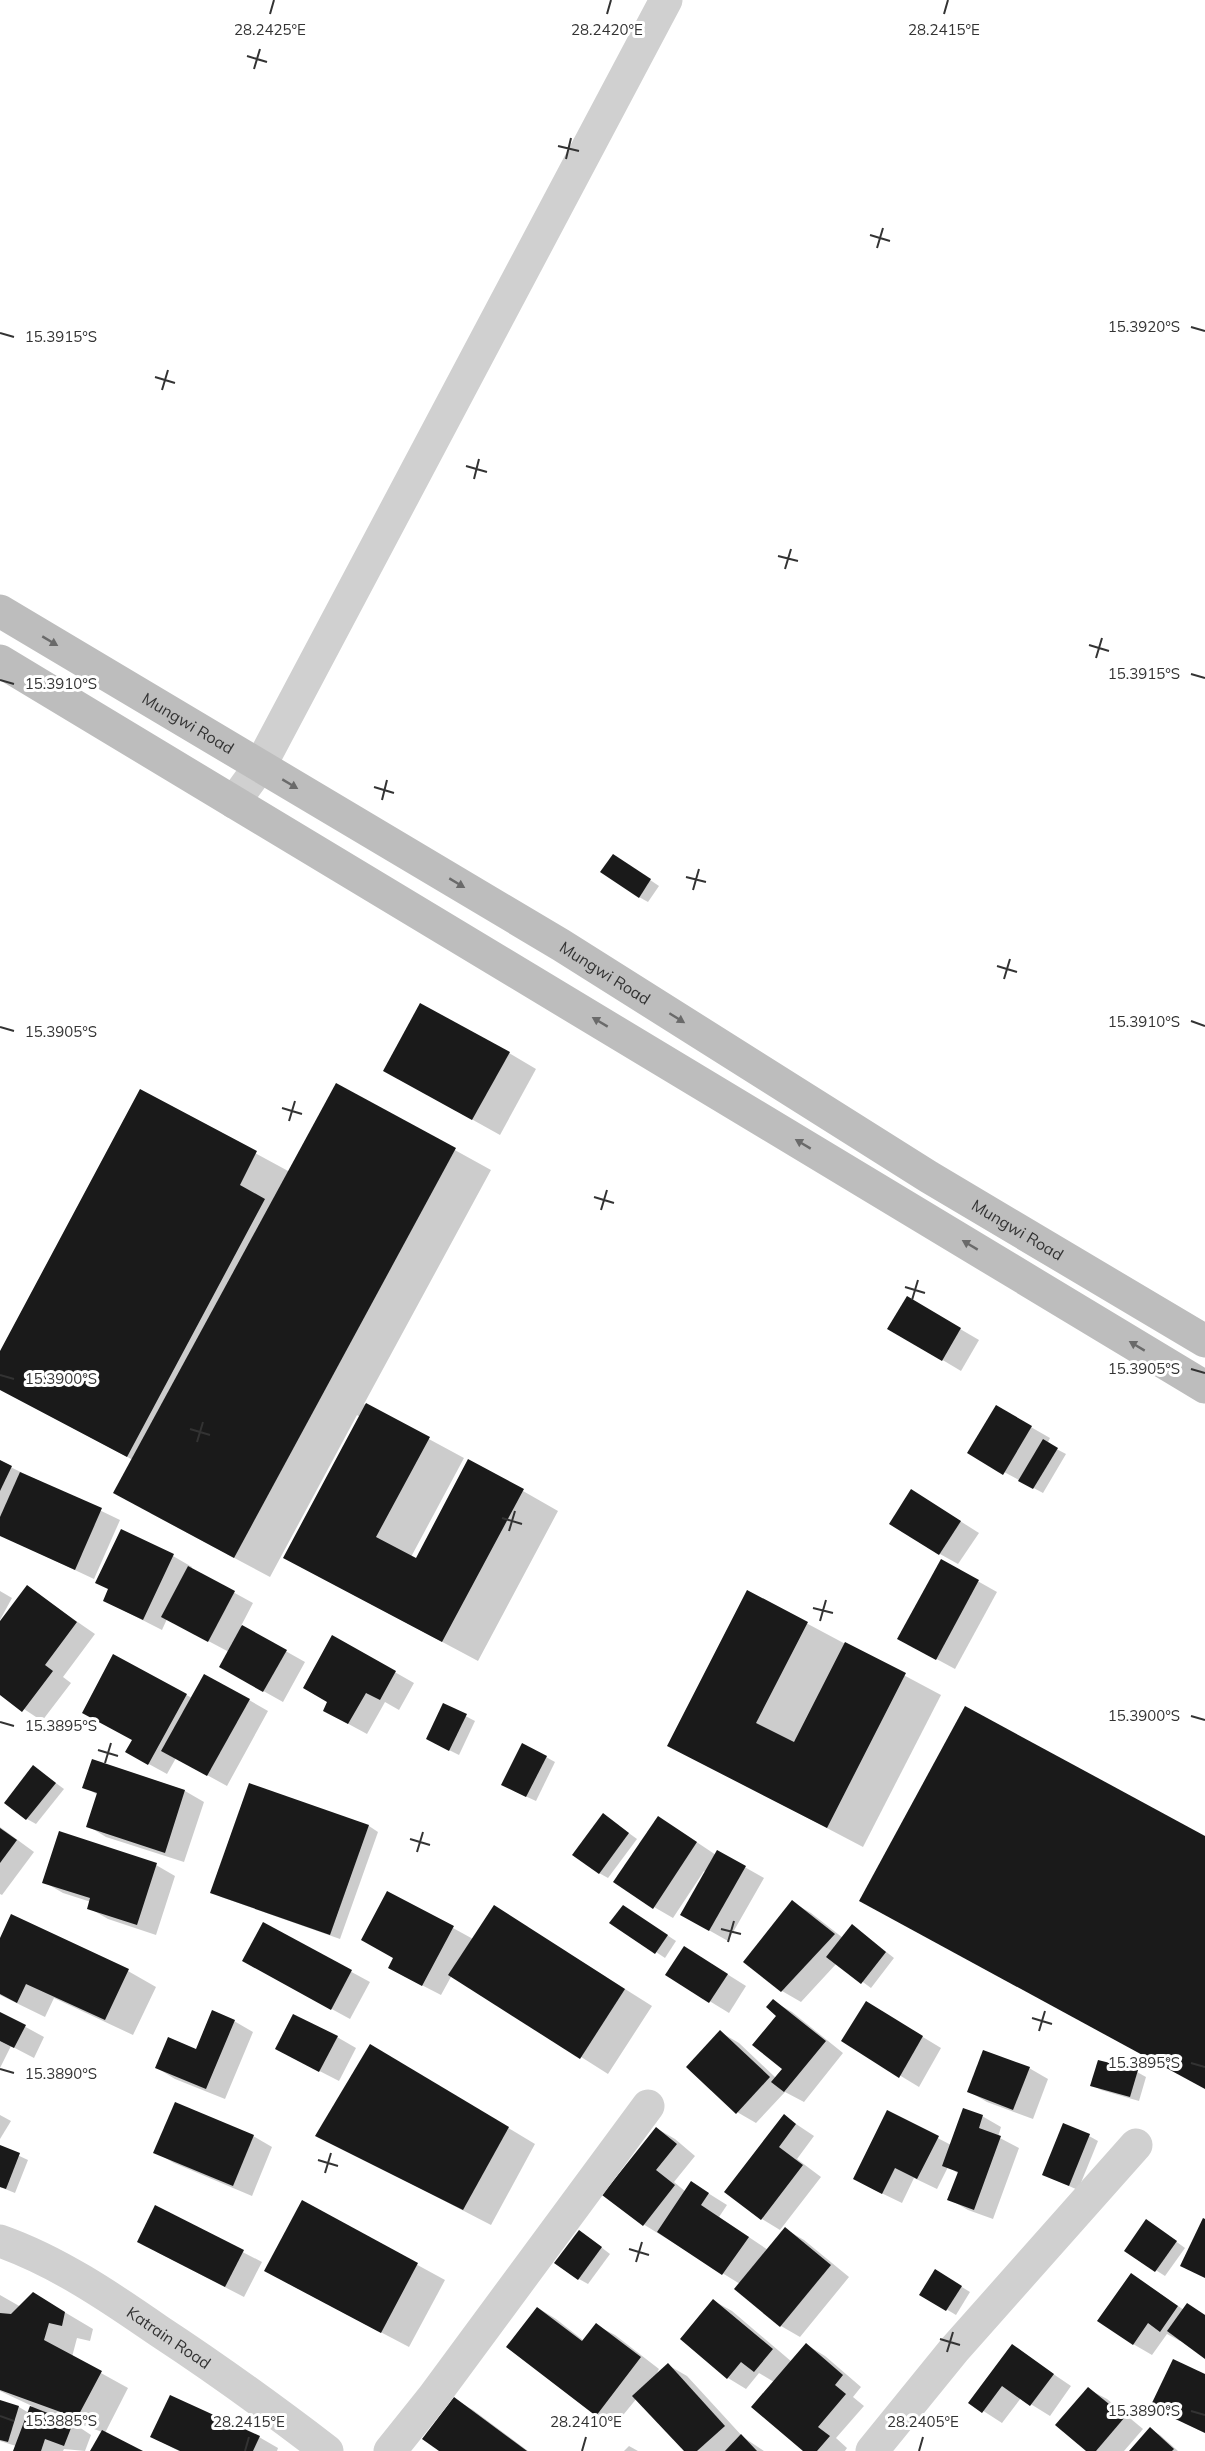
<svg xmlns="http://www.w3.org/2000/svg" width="1205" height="2451" viewBox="0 0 1205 2451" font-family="Mulish,sans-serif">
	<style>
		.shadow { fill: #0003 }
		.building { fill: #1a1a1a }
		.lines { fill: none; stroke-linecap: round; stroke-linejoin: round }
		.minor { stroke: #d0d0d0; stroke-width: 33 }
		.secondary { stroke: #bdbdbd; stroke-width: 33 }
		.oneway { fill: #6a6a6a }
		.ticks { fill: none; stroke: #333; stroke-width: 2 }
		.labels { text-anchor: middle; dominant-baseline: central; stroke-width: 6; stroke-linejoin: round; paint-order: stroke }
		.street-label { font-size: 16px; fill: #333; stroke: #fff }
		.ticks-label { font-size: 15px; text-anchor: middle; fill: #333; stroke: #fff; stroke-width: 6; stroke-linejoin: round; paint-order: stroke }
	</style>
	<rect width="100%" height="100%" fill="#fff"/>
	<g class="shadow">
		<path d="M622 861 659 886 648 902 639 897Z"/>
		<path d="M509 1053 536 1069 500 1135 412 1086Z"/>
		<path d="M337 1085 491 1170 364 1404 464 1458 411 1557 416 1560 523 1491 558 1511 478 1661 285 1558 360 1417 357 1415 270 1577 150 1513 133 1460 0 1389V1354L141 1091 290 1172Z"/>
		<path d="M907 1298 979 1340 961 1371 889 1328Z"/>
		<path d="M996 1407 1050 1438 1047 1444 1066 1454 1043 1493 969 1453Z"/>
		<path d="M0 1462 120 1520 94 1579 0 1535Z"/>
		<path d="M930 1502 979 1533 958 1564 940 1554Z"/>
		<path d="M121 1531 173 1556 192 1567 191 1569 253 1603 241 1626 305 1662 283 1702 221 1667 229 1652 167 1619 162 1630 105 1601 110 1590Z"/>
		<path d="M942 1561 997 1592 955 1669 918 1649Z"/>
		<path d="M27 1587 95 1634 63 1677 71 1683 42 1721 0 1693V1623Z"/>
		<path d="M0 1591 12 1598 0 1620Z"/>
		<path d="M748 1592 941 1695 863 1847 669 1745Z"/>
		<path d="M333 1637 414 1683 399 1710 385 1702 367 1734 343 1721 329 1702Z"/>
		<path d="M114 1656 192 1698 249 1700 268 1711 227 1786 176 1758 167 1774 127 1752 134 1740Z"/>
		<path d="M444 1705 475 1721 459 1755 437 1744Z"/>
		<path d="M546 1757 555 1762 536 1801 512 1790Z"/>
		<path d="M93 1761 185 1791 204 1802 184 1862 106 1837 88 1826 98 1795 84 1787Z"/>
		<path d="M34 1767 64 1789 36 1824 27 1819Z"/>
		<path d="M250 1785 369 1826 378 1832 340 1939 221 1897 212 1892Z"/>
		<path d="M604 1815 637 1839 608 1878 599 1873Z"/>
		<path d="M0 1827 34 1852 2 1895 0 1894Z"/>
		<path d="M677 1829 716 1855 718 1852 764 1878 728 1941 682 1915 706 1873 704 1871 673 1918 654 1907Z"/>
		<path d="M156 1865 175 1876 156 1935 108 1919 89 1908 91 1902 63 1893 44 1882Z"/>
		<path d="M792 1902 811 1913 843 1938 861 1932 894 1958 871 1988 837 1963 801 2002 782 1991Z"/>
		<path d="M495 1907 652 2006 608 2074 452 1975 441 1995 408 1978 453 1928 473 1939Z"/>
		<path d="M632 1912 676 1941 665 1958 611 1922Z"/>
		<path d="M12 1916 128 1971 156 1987 133 2035 54 1998 45 2017 0 1995V1941Z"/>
		<path d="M263 1924 370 1982 350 2019 262 1971Z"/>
		<path d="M703 1959 746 1986 729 2013 667 1975Z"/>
		<path d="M773 2001 792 2012 843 2053 804 2102 785 2092 756 2123 737 2112 720 2032 739 2043 776 2078 784 2069 778 2016Z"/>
		<path d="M0 2013 44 2037 34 2058 11 2046 0 2068Z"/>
		<path d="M885 2014 941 2048 919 2087 843 2041Z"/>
		<path d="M234 2021 253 2032 225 2099 175 2079 157 2068 197 2051Z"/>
		<path d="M337 2037 356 2048 339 2081 296 2059Z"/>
		<path d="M398 2062 535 2144 491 2225 317 2135Z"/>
		<path d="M1029 2068 1048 2079 1033 2119 987 2102 968 2091Z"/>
		<path d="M1137 2072 1146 2077 1139 2101 1101 2090 1092 2085Z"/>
		<path d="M888 2112 951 2145 982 2116 1001 2127 998 2137 1019 2148 993 2219 968 2210 949 2199 959 2174 948 2167 937 2189 914 2178 902 2203 873 2189Z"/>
		<path d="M0 2115 11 2121 0 2139Z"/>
		<path d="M784 2116 814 2136 797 2159 821 2177 780 2230 762 2219Z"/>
		<path d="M656 2128 675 2139 695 2156 674 2182 686 2192 692 2183 727 2205 719 2217 768 2250 785 2229 804 2240 849 2277 800 2337 781 2326 736 2289 740 2284 643 2224Z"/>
		<path d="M253 2136 272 2147 252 2196 174 2163 155 2152Z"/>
		<path d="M1089 2136 1098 2141 1078 2190 1044 2175Z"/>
		<path d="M0 2147 28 2160 15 2193 0 2187Z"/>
		<path d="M302 2202 445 2280 409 2347 293 2286Z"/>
		<path d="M156 2207 262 2262 244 2297 157 2252Z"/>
		<path d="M1156 2227 1185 2248 1165 2276 1126 2251Z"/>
		<path d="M588 2237 610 2254 588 2284 579 2279Z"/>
		<path d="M936 2271 970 2292 956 2315 921 2294Z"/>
		<path d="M1132 2275 1184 2310 1188 2305 1205 2315V2357L1181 2340 1180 2341 1167 2334 1152 2355 1133 2344Z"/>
		<path d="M0 2295 21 2307 61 2310 93 2329 90 2341 77 2338 72 2357 128 2388 105 2433 139 2451H92L102 2432 67 2419 91 2435 85 2451 64 2449 63 2451H14L16 2446 0 2441V2402L19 2407 29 2413 32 2406 0 2391Z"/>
		<path d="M714 2301 732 2311 792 2362 807 2345 825 2356 861 2387 853 2397 864 2406 836 2438 847 2448 845 2451H805L774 2382 759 2373 746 2389 728 2378Z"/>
		<path d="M538 2308 556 2319 584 2341 596 2325 615 2335 659 2369 655 2377 668 2365 687 2376 743 2437 764 2451H686L637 2398 615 2425 596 2414Z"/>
		<path d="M1012 2346 1071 2386 1050 2416 1021 2398 1002 2423 971 2403Z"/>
		<path d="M1205 2376V2433L1152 2407Z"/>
		<path d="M1088 2389 1107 2399 1143 2429 1124 2451H1088Z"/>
		<path d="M170 2397 259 2437 278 2448 277 2451H179L171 2447 152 2437Z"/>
		<path d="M454 2399 473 2410 528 2451H441Z"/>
		<path d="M1150 2429 1160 2435 1178 2451H1131Z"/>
		<path d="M629 2446 638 2451H624Z"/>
	</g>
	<g class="building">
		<path d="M613 854 651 879 639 898 600 872Z"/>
		<path d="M420 1003 510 1052 472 1120 383 1071Z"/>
		<path d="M336 1083 456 1148 234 1558 113 1493Z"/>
		<path d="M140 1089 257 1151 240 1185 265 1199 127 1457 0 1390V1351Z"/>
		<path d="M907 1296 961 1328 942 1361 887 1329Z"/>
		<path d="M366 1403 430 1437 376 1537 416 1558 468 1459 524 1489 442 1642 283 1558Z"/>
		<path d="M996 1405 1032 1426 1003 1475 967 1453Z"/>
		<path d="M1043 1439 1058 1448 1033 1489 1018 1481Z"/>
		<path d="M0 1460 12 1466 0 1491Z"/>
		<path d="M20 1472 102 1508 75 1570 0 1536V1517Z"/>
		<path d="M911 1489 961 1521 939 1555 889 1524Z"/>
		<path d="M121 1529 174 1554 143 1620 103 1601 108 1589 95 1583Z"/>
		<path d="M941 1559 979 1580 936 1660 897 1639Z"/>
		<path d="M188 1566 235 1591 208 1642 161 1617Z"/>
		<path d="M27 1585 77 1622 45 1665 53 1671 22 1712 0 1695V1621Z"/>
		<path d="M747 1590 808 1622 756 1723 794 1742 845 1642 906 1673 827 1828 667 1746Z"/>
		<path d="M242 1625 287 1650 263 1692 219 1667Z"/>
		<path d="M332 1635 396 1671 380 1700 366 1693 348 1724 323 1711 327 1702 303 1688Z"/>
		<path d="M113 1654 187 1694 148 1765 125 1752 132 1740 82 1713Z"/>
		<path d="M204 1674 250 1699 207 1776 161 1751Z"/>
		<path d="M443 1703 467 1714 449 1751 426 1739Z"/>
		<path d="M965 1706 1205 1836V2089L859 1901Z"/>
		<path d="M522 1743 547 1756 526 1797 501 1785Z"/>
		<path d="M92 1759 185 1790 165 1853 86 1827 97 1793 82 1788Z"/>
		<path d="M33 1765 56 1783 26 1820 4 1803Z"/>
		<path d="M249 1783 369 1825 330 1935 210 1893Z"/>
		<path d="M603 1813 629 1833 599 1874 572 1855Z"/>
		<path d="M658 1816 697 1842 653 1909 613 1882Z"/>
		<path d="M0 1828 17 1840 0 1863Z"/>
		<path d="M59 1831 157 1863 137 1925 87 1909 90 1898 42 1883Z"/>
		<path d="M717 1850 746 1866 709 1931 680 1915Z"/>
		<path d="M387 1891 454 1926 422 1986 388 1968 393 1958 361 1940Z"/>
		<path d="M792 1900 835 1934 781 1992 743 1962Z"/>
		<path d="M494 1905 625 1989 580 2059 448 1975Z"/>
		<path d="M623 1905 668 1935 655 1954 609 1923Z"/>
		<path d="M11 1914 129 1969 105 2020 26 1984 17 2003 0 1994V1938Z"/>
		<path d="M263 1922 352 1970 331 2010 242 1961Z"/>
		<path d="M852 1924 886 1952 861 1984 826 1957Z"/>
		<path d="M684 1946 728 1974 709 2003 665 1975Z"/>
		<path d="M773 1999 826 2041 784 2092 771 2082 782 2069 752 2045 776 2016 766 2007Z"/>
		<path d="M866 2001 923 2036 899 2078 841 2041Z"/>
		<path d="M212 2010 235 2020 206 2089 155 2068 168 2037 196 2049Z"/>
		<path d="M0 2012 26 2025 14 2048 0 2041Z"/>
		<path d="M293 2014 338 2036 319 2072 275 2049Z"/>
		<path d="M720 2030 770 2077 736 2114 686 2067Z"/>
		<path d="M370 2044 509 2127 463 2210 315 2136Z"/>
		<path d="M983 2050 1030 2067 1013 2110 967 2092Z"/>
		<path d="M1098 2060 1138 2070 1130 2097 1090 2086Z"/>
		<path d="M175 2102 254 2135 233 2186 153 2153Z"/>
		<path d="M963 2108 983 2115 979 2128 1001 2136 974 2210 947 2200 958 2172 942 2166Z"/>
		<path d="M887 2110 939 2136 917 2179 895 2168 882 2194 853 2179Z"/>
		<path d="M784 2114 796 2124 779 2147 803 2165 761 2220 724 2192Z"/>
		<path d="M1063 2123 1090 2134 1069 2186 1042 2175Z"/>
		<path d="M656 2127 677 2144 656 2170 675 2185 643 2226 602 2195Z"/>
		<path d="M0 2145 20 2153 6 2189 0 2187Z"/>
		<path d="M691 2181 709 2193 701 2205 749 2237 722 2275 657 2232Z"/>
		<path d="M302 2200 418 2263 381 2333 264 2271Z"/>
		<path d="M155 2205 244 2250 225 2287 137 2242Z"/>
		<path d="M1203 2218 1205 2219V2278L1180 2266Z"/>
		<path d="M1146 2219 1177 2241 1155 2272 1124 2251Z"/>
		<path d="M785 2227 831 2265 780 2327 734 2289Z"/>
		<path d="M579 2230 602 2247 578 2280 554 2263Z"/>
		<path d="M935 2269 962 2286 946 2311 919 2295Z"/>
		<path d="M1131 2273 1178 2306 1160 2332 1148 2323 1133 2345 1097 2321Z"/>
		<path d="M33 2292 65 2312 62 2326 49 2323 44 2340 102 2371 77 2418 0 2390V2313L11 2314Z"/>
		<path d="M713 2299 773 2349 754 2372 741 2362 727 2379 680 2339Z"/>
		<path d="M1187 2303 1205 2315V2359L1167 2331Z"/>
		<path d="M537 2307 582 2341 596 2323 641 2357 596 2416 506 2347Z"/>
		<path d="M806 2343 843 2375 835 2385 846 2394 818 2427 830 2436 817 2451H803L751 2407Z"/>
		<path d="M1012 2344 1054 2374 1030 2406 1002 2386 982 2413 968 2403Z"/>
		<path d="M1173 2359 1205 2374V2433L1150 2407Z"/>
		<path d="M668 2363 725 2426 697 2451H684L632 2396Z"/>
		<path d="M1088 2387 1125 2417 1096 2451H1086L1055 2425Z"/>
		<path d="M170 2395 260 2436 253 2451H180L150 2437Z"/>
		<path d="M454 2397 527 2451H439L422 2439Z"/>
		<path d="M0 2400 19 2406 8 2442 0 2440Z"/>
		<path d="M30 2406 73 2423 64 2446 45 2439 41 2451H13Z"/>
		<path d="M1150 2427 1174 2449 1172 2451H1129Z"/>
		<path d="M102 2430 143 2451H90Z"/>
		<path d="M741 2434 757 2451H725Z"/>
	</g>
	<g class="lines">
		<g class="minor">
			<path d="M234 802 260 766 666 0"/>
			<path id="s1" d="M0 2241C57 2261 110 2297 159 2331 217 2369 272 2409 327 2451"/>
			<path d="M390 2451 434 2396 648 2106"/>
			<path d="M872 2451 954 2350 1136 2145"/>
		</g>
		<g class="secondary">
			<path id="s2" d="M0 611 561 945 929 1177 1205 1341"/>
			<path d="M0 661 1205 1387"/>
		</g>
	</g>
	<defs><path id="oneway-solid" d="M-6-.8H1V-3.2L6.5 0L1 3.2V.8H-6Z" transform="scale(1.5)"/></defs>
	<g class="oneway">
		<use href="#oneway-solid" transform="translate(50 641) rotate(31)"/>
		<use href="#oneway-solid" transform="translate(290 784) rotate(31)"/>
		<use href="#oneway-solid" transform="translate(457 883) rotate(31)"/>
		<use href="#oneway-solid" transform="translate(677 1018) rotate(32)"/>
		<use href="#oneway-solid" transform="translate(600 1022) rotate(-149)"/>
		<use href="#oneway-solid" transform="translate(803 1144) rotate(-149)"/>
		<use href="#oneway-solid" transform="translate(970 1245) rotate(-149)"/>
		<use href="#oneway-solid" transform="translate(1137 1346) rotate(-149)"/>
	</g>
	<path class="ticks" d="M270 14 274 0M607 14 611 0M944 14 948 0M247 56 267 62M254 69 260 49M558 146 579 151M566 159 571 138M870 235 890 241M877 248 883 228M1191 327 1205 331M0 333 14 337M155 377 175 383M162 390 168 370M466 466 487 472M474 479 479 459M778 556 798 561M785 569 791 549M1089 645 1109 651M1096 658 1102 638M1191 674 1205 678M0 680 14 684M374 787 394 793M382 800 387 780M686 877 706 882M693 890 699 869M997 966 1017 972M1004 979 1010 959M1191 1021 1205 1026M0 1027 14 1031M282 1108 302 1114M289 1121 295 1101M594 1197 614 1203M601 1210 607 1190M905 1287 925 1293M912 1300 918 1280M1191 1369 1205 1373M0 1375 14 1379M190 1429 210 1435M197 1442 203 1422M502 1518 522 1524M509 1531 515 1511M813 1608 833 1613M820 1621 826 1600M1191 1716 1205 1720M0 1722 14 1726M98 1750 118 1756M105 1763 111 1743M410 1839 430 1845M417 1852 423 1832M721 1929 741 1934M728 1942 734 1921M1032 2018 1052 2024M1039 2031 1045 2011M1191 2063 1205 2067M0 2069 14 2073M318 2160 338 2166M325 2173 331 2153M629 2249 649 2255M636 2262 642 2242M940 2339 960 2345M947 2352 953 2332M1191 2411 1205 2415M0 2416 14 2421M245 2451 249 2437M582 2451 586 2437M919 2451 923 2437"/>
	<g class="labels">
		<g class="street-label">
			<text stroke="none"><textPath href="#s2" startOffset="219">Mungwi Road</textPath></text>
			<text stroke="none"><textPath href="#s2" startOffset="705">Mungwi Road</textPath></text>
			<text stroke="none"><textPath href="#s2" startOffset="1191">Mungwi Road</textPath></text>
			<text stroke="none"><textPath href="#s1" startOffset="195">Katrain Road</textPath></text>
		</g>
	</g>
	<g class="ticks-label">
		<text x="270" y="35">28.2425°E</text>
		<text x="607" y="35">28.2420°E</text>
		<text x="944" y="35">28.2415°E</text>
		<text x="1144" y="332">15.3920°S</text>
		<text x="61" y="342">15.3915°S</text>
		<text x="1144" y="679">15.3915°S</text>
		<text x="61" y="689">15.3910°S</text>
		<text x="1144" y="1027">15.3910°S</text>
		<text x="61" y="1037">15.3905°S</text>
		<text x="1144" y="1374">15.3905°S</text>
		<text x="61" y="1384">15.3900°S</text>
		<text x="1144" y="1721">15.3900°S</text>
		<text x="61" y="1731">15.3895°S</text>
		<text x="1144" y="2068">15.3895°S</text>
		<text x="61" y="2079">15.3890°S</text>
		<text x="1144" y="2416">15.3890°S</text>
		<text x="61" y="2426">15.3885°S</text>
		<text x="249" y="2427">28.2415°E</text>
		<text x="586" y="2427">28.2410°E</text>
		<text x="923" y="2427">28.2405°E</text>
	</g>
</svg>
